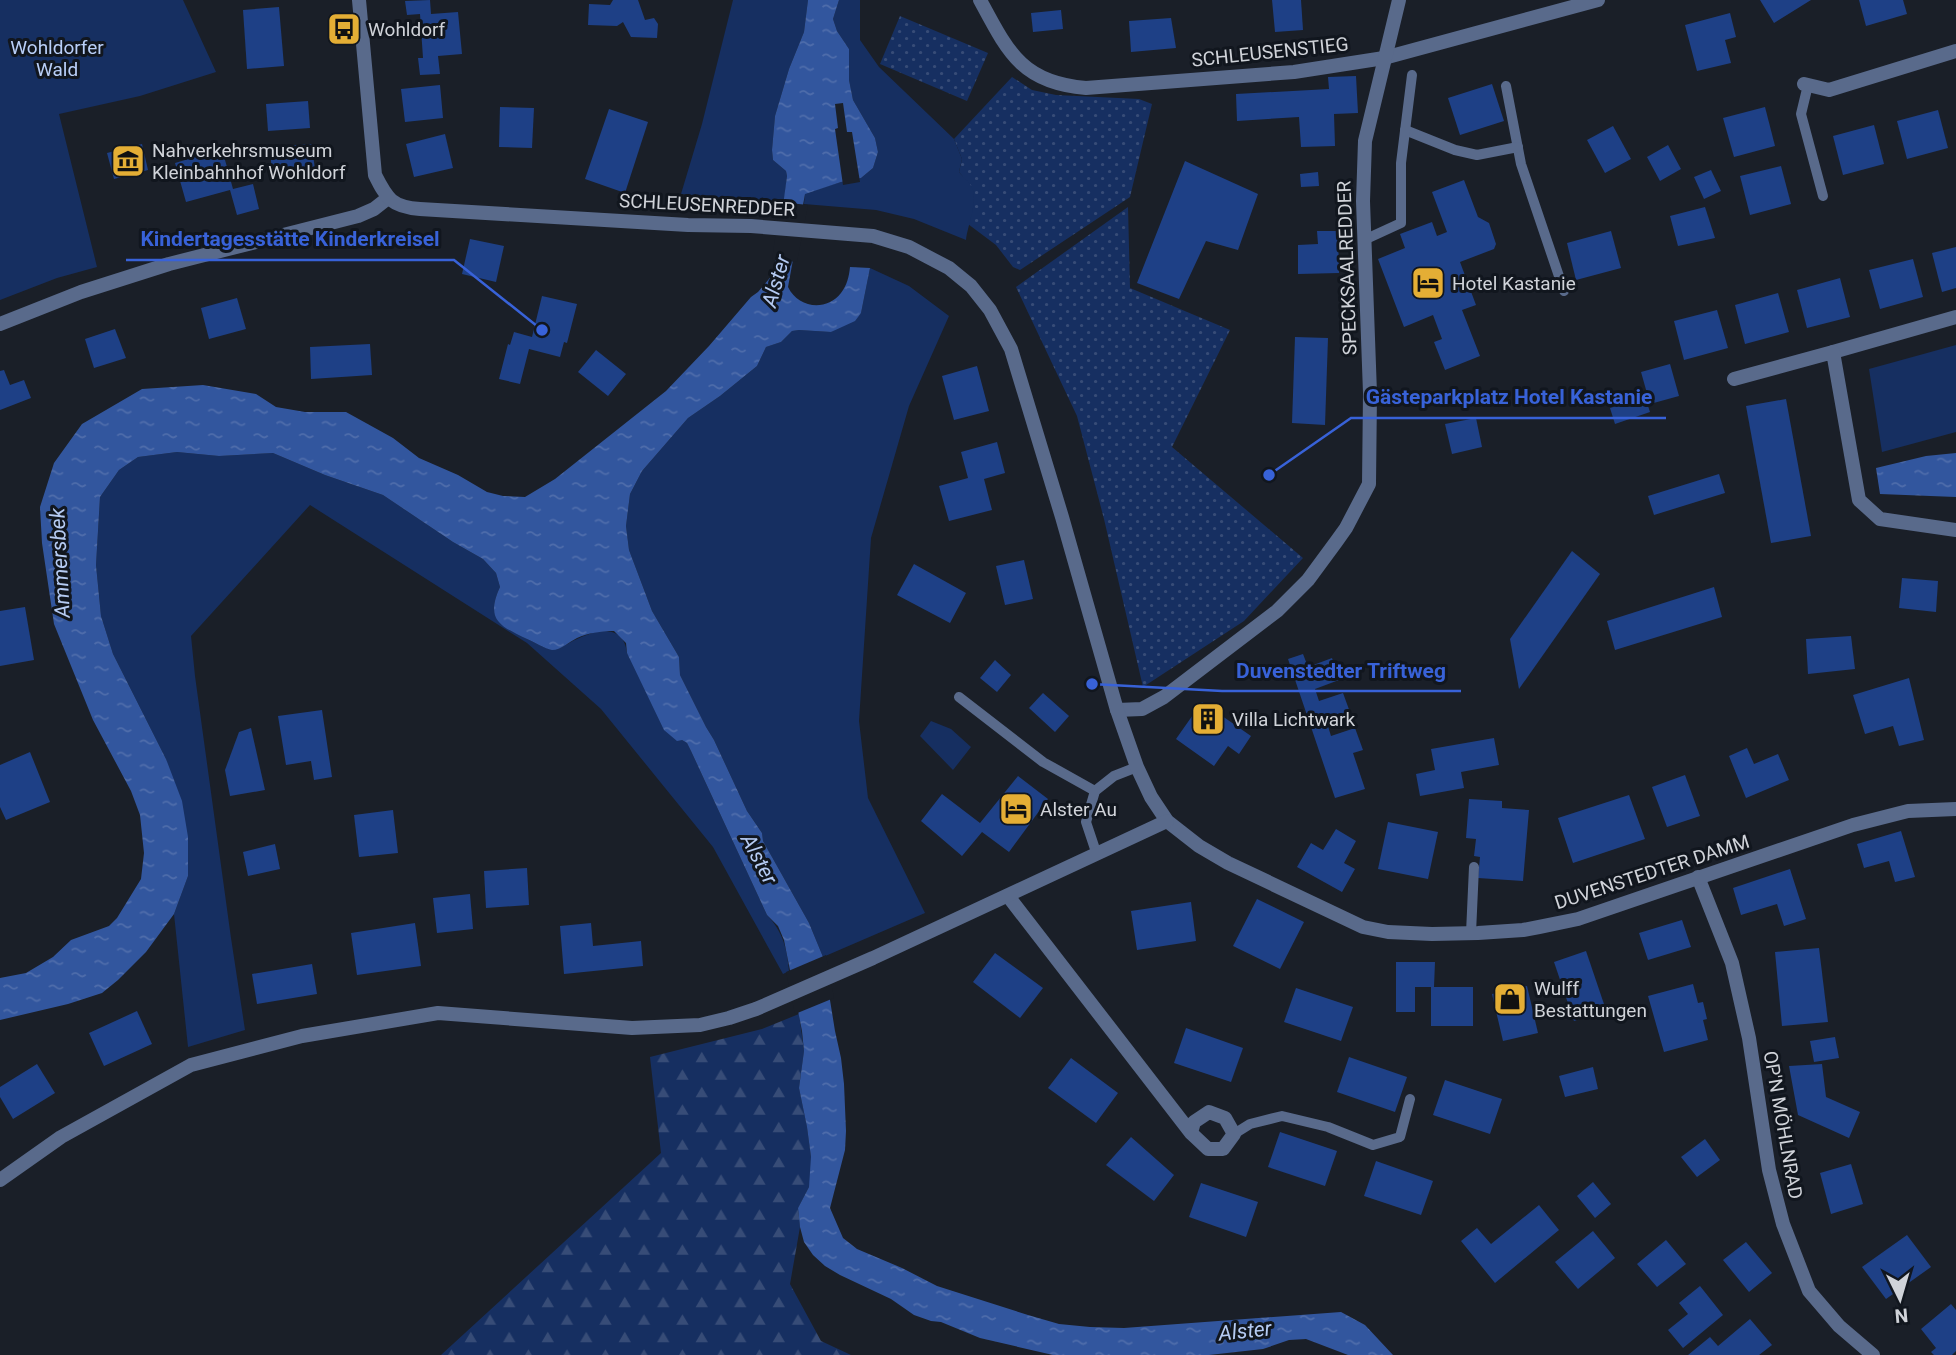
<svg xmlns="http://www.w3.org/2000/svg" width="1956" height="1355" viewBox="0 0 1956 1355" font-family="Roboto,sans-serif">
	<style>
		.grass { fill: url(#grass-dots) }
		.forest { fill: url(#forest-firs) }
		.park { fill: #162f61 }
		.water { fill: url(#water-ripples) }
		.pier { fill: #1a1f28 }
		.building { fill: #1e4086 }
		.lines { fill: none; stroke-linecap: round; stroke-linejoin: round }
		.service { stroke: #596a8b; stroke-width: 10 }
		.minor { stroke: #596a8b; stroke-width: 14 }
		.tertiary { stroke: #596a8b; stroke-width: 14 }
		.labels { text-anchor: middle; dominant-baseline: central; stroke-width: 6; stroke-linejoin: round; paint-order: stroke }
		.poi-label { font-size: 19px; fill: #d0d3d9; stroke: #11161e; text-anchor: start }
		.park-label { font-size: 19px; fill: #b9cff8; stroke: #11161e }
		.street-label { font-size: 19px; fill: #d0d3d9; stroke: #11161e }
		.water-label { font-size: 21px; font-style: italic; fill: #b5cbf3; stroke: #11161e }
		.leader { fill: none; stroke: #3862d8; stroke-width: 2.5 }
		.callout-dot { fill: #3862d8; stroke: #11161e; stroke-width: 2.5 }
		.callout-label { font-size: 21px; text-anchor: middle; font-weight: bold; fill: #3862d8; stroke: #11161e; stroke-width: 6; stroke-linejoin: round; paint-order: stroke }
	</style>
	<defs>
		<pattern id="grass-dots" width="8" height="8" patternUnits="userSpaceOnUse" patternTransform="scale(1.75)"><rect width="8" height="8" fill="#162f61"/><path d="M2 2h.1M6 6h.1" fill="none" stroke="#374c77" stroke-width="1.8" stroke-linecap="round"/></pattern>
		<pattern id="forest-firs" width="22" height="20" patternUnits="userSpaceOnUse" patternTransform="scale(1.75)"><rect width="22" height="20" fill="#162f61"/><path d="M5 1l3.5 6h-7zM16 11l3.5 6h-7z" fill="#374c77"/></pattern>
		<pattern id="water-ripples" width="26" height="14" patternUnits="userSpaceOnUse" patternTransform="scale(1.75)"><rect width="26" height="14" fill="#32569e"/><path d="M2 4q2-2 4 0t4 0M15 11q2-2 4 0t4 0" fill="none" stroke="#4f6dab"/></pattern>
	</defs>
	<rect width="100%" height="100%" fill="#1a1f28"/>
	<g class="grass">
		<path d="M900 16 988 53 967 101 880 64Z"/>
		<path d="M1012 77 1032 90 1056 95 1139 99 1152 104 1130 197 1020 270 1013 267 996 245 968 224C976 199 976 192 959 172L962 159 954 139Z"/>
		<path d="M1128 207 1130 288 1230 330 1172 447 1303 558 1244 621 1143 687 1104 519 1077 416 1016 287Z"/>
	</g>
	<path class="forest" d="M799 1014 804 1051 799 1088 807 1127 811 1157V1177L809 1187 798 1208 800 1227 790 1284 821 1341 851 1355H441L661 1153 650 1057 762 1029Z"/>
	<g class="park">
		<path d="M0 0H183L216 72 140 96 59 114 97 267 57 278 0 300Z"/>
		<path d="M733 0H808L804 32 789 69 775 116 772 150 773 160 786 171 787 176 784 203 681 194 702 124Z"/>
		<path d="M839 0H860V40L879 67 954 139 962 159 959 172C963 177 971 183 973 190 977 205 968 224 966 240L914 219 876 210 804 204 805 193 841 182 861 178 873 168 878 152 875 138 853 100 849 80V49L837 31 833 19Z"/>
		<path d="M870 268 909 286 949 316 909 406 871 538 859 721 868 798 925 913 823 957 809 923 763 841 762 833 747 811 714 740 706 727 680 675 679 657 652 611 629 550 626 526 630 494 642 471 688 418 720 396 757 366 766 347 781 342 792 331 799 330 831 332 861 313Z"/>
		<path d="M1956 345V432L1882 452 1869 369Z"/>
		<path d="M177 452 219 456 273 453 325 475 383 495 453 542 483 559 496 573 500 587C485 620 501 626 527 639 534 642 545 649 552 649 561 650 569 642 577 639 597 629 624 624 627 653L682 740 687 743 691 751 767 915C783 932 787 948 789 971L783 974 713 847 601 709 527 643 310 505 191 636 195 676 231 938 245 1030 188 1047 174 914 188 876 166 759 113 654 101 616 96 565 100 497 119 470 138 457Z"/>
		<path d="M931 721 951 729 971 747 953 770 920 736Z"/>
	</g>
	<g class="water">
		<path d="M808 0H839L833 19 837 31 849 49V80L853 100 875 138 878 152 873 168 861 178 841 182 805 194 788 287C798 308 826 312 841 293 847 285 849 277 850 267L870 268 861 313 855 321 831 332 799 330 792 331 781 342 766 347 757 366 720 396 688 418 642 471 630 494 626 526 629 550 652 611 679 657 680 675 706 727 714 740 747 811 762 833 763 841 809 923 823 957 835 1031 841 1058 844 1084 846 1131 845 1150 830 1208 843 1238 857 1249 902 1268 937 1286 1028 1315 1059 1324 1090 1327 1124 1328 1341 1312 1365 1325 1393 1355H1348L1306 1339 1289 1340 1263 1349 1209 1355H1053L980 1338 941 1322 931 1321 914 1315 891 1299 840 1275 825 1266 813 1255 804 1242 800 1227 798 1208 809 1187 811 1157 807 1127 799 1088 804 1051 802 1031 784 940 778 926 767 915 691 751 687 743 682 740 677 741 664 730 627 653 626 643 614 631C601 631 588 633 577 638 569 642 561 650 552 650 545 649 534 642 527 639 500 626 485 620 500 587L496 573 483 559 453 542 383 495 325 475 273 453 219 456 177 452 138 457 119 470 100 497 96 565 101 616 113 654 166 759 182 801 188 837V876L174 914 146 952 118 980 102 993 68 1004 0 1020V978L26 973 53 957 71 940 109 926 117 918 141 879 144 853 140 815 131 791 93 720 54 624 42 543 40 507 54 463 82 424 142 389 203 385 256 394 276 407 305 412H346L393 438 419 458 458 475 487 492 503 496 525 497 555 479 666 391 709 346 751 297 758 292 774 273 787 176 786 171 773 160 772 150 775 116 789 69 804 32Z"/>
		<path d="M1956 453V497L1880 494 1876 468 1926 456Z"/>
	</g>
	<g class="pier">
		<path d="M843 103 847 132H852L860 182 843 185 835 129 838 128 835 104Z"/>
		<path d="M780 202 808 205 797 262 772 260Z"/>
		<path d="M826 955 834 998 795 1014 786 972Z"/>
	</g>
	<g class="building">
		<path d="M430 0 431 14 458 12 462 54 438 56 440 74 420 75 418 58H423L420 14 407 15 405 1Z"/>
		<path d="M613 0H638L645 20 654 18 658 24 657 38 631 37 623 22 617 26 588 25 589 4 610 5Z"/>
		<path d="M1272 0H1301L1303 30 1275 32Z"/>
		<path d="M1760 0H1811L1774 23Z"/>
		<path d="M1859 0H1903L1907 14 1866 26Z"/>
		<path d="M279 7 284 66 247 69 243 10Z"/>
		<path d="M1061 10 1063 29 1033 32 1031 13Z"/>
		<path d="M1730 13 1736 37 1725 40 1731 63 1697 71 1685 25Z"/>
		<path d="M1171 18 1176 48 1131 52 1129 21Z"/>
		<path d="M1356 76 1358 113 1334 114 1335 146 1301 147 1299 117 1237 121 1236 94 1329 89 1328 77Z"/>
		<path d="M1492 84 1504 121 1460 135 1448 98Z"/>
		<path d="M440 85 443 118 405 122 401 89Z"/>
		<path d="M308 101 310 128 268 131 266 104Z"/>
		<path d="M500 107 534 108 532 148 499 147Z"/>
		<path d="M1765 107 1775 146 1734 157 1723 118Z"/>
		<path d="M609 109 648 122 625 193 585 179Z"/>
		<path d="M1938 110 1948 148 1907 159 1897 121Z"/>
		<path d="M1874 125 1884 164 1843 175 1833 136Z"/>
		<path d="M1613 126 1631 159 1605 173 1587 140Z"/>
		<path d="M445 134 453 168 414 177 406 144Z"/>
		<path d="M142 144 148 170 114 179 107 153Z"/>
		<path d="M312 144 315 171 272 175 270 147Z"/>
		<path d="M1668 145 1681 169 1660 181 1647 157Z"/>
		<path d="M222 149 233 189 253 184 259 209 237 215 230 190 186 202 175 163Z"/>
		<path d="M1185 161 1258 194 1238 250 1206 241 1179 299 1137 283Z"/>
		<path d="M1781 166 1791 204 1750 215 1740 176Z"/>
		<path d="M1711 170 1721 191 1704 199 1694 177Z"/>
		<path d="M1318 172 1319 186 1301 187 1300 174Z"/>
		<path d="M1464 180 1478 217 1489 223 1496 244 1494 249 1460 262 1476 305 1462 310 1480 356 1445 370 1434 342 1442 339 1433 315 1404 327 1378 259 1405 248 1400 234 1432 222 1437 236 1447 232 1432 192Z"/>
		<path d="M1705 207 1715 238 1678 246 1670 216Z"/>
		<path d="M1317 231H1338L1339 273 1298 274V245L1318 244Z"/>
		<path d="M1611 231 1621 268 1576 280 1567 243Z"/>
		<path d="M470 239 504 246 496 282 462 274Z"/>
		<path d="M1956 247V288L1942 292 1932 253Z"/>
		<path d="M1913 259 1923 297 1880 309 1869 270Z"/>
		<path d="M1840 278 1850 317 1807 328 1797 290Z"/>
		<path d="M1778 293 1789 332 1745 344 1735 305Z"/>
		<path d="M542 296 577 304 567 343 564 342 560 357 529 349 520 384 499 379 508 344 510 345 514 332 532 337Z"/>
		<path d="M237 298 246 329 209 339 201 308Z"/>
		<path d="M1717 310 1728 348 1684 360 1674 321Z"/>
		<path d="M115 329 126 358 94 368 85 339Z"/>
		<path d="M1295 337 1328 338 1325 425 1292 423Z"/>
		<path d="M370 344 372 375 311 379 310 347Z"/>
		<path d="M596 350 626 374 608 396 578 372Z"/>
		<path d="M1670 364 1679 396 1650 404 1641 372Z"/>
		<path d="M977 366 989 411 954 420 942 376Z"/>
		<path d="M4 370 10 385 24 380 31 398 0 410V371Z"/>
		<path d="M1645 397 1650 412 1615 424 1610 408Z"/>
		<path d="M1786 399 1811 536 1771 543 1746 406Z"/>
		<path d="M1476 418 1482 447 1452 454 1445 424Z"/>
		<path d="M997 442 1005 473 984 479 992 510 949 521 939 486 968 478 961 452Z"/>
		<path d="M1719 474 1725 493 1654 515 1648 496Z"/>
		<path d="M1572 551 1600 574 1519 689 1510 639Z"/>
		<path d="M1024 560 1033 599 1005 605 996 566Z"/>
		<path d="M914 564 966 593 950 623 897 595Z"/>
		<path d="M1902 578 1938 581 1936 612 1899 608Z"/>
		<path d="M1714 587 1722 617 1615 650 1607 621Z"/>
		<path d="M25 607 34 660 0 666V611Z"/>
		<path d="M1851 636 1855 669 1808 674 1806 639Z"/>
		<path d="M1303 654 1308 667 1332 658 1339 680 1315 689 1319 701 1343 693 1351 715 1327 723 1331 736 1355 728 1363 750 1353 753 1365 789 1335 798 1288 659Z"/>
		<path d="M995 660 1011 675 997 692 980 678Z"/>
		<path d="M1909 678 1924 740 1899 746 1893 726 1865 734 1853 695Z"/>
		<path d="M1043 693 1069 716 1055 732 1029 708Z"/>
		<path d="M1202 702 1251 736 1239 754 1228 746 1214 766 1176 739Z"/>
		<path d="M322 710 332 777 314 780 311 761 286 765 278 716Z"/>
		<path d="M251 728 265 790 230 796 225 770 239 732Z"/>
		<path d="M1494 738 1499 765 1461 772 1464 788 1420 796 1416 774 1435 770 1431 749Z"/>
		<path d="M1747 748 1754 764 1778 754 1789 780 1746 798 1729 756Z"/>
		<path d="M30 752 50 802 6 820 0 807V765Z"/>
		<path d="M1685 775 1700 816 1667 827 1652 787Z"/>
		<path d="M1018 776 1048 799 1009 852 982 832 962 856 921 821 942 794 980 823Z"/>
		<path d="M1629 795 1645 839 1573 863 1558 818Z"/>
		<path d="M1469 799 1502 801V808L1529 810 1523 881 1478 878 1480 857 1474 856 1476 839 1466 838Z"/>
		<path d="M393 810 398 853 359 857 354 815Z"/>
		<path d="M1388 822 1438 832 1428 879 1378 869Z"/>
		<path d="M1336 829 1356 841 1344 863 1355 869 1342 892 1297 867 1311 843 1323 850Z"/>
		<path d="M1901 831 1915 877 1895 882 1889 861 1864 868 1857 844Z"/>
		<path d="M275 844 280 869 248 876 243 852Z"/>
		<path d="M527 868 529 905 486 908 484 871Z"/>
		<path d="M1790 869 1806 919 1784 926 1777 904 1741 915 1733 888Z"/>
		<path d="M470 894 473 929 437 933 433 898Z"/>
		<path d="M1257 899 1304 922 1280 969 1233 946Z"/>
		<path d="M1191 902 1196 941 1137 950 1131 911Z"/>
		<path d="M1682 920 1691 947 1648 960 1639 933Z"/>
		<path d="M415 923 421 966 357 975 351 933Z"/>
		<path d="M591 923 593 946 641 941 643 966 564 974 560 926Z"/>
		<path d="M1819 948 1828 1022 1782 1026 1775 952Z"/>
		<path d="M1586 951 1606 1010 1574 1021 1554 962Z"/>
		<path d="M995 953 1043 988 1020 1018 973 982Z"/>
		<path d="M1396 962H1435L1434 987H1473V1026H1431V987H1415V1012H1396Z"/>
		<path d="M312 964 317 994 257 1004 252 974Z"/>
		<path d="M1693 984 1698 1003 1703 1002 1707 1019 1703 1020 1708 1040 1664 1052 1648 996Z"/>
		<path d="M1527 986 1538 1033 1503 1041 1492 994Z"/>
		<path d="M1296 988 1353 1007 1341 1041 1284 1022Z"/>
		<path d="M137 1011 152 1044 104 1066 89 1033Z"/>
		<path d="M1186 1028 1243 1048 1231 1082 1174 1063Z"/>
		<path d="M1835 1037 1839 1058 1814 1062 1810 1041Z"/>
		<path d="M1349 1057 1407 1077 1395 1112 1337 1092Z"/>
		<path d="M1071 1058 1118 1093 1096 1123 1048 1088Z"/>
		<path d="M37 1064 55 1093 13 1119 0 1097V1087Z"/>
		<path d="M1822 1064 1826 1097 1860 1112 1849 1138 1798 1115 1789 1066Z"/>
		<path d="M1593 1067 1598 1089 1565 1097 1559 1076Z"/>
		<path d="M1445 1080 1502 1099 1490 1134 1433 1115Z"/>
		<path d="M1280 1132 1337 1151 1325 1186 1268 1167Z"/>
		<path d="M1131 1137 1174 1175 1154 1201 1106 1165Z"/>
		<path d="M1705 1139 1720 1160 1697 1177 1681 1157Z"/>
		<path d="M1376 1161 1433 1181 1421 1215 1364 1196Z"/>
		<path d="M1851 1164 1863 1204 1831 1214 1820 1173Z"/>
		<path d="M1593 1182 1611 1204 1595 1218 1577 1196Z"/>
		<path d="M1201 1183 1258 1202 1246 1237 1189 1217Z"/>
		<path d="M1539 1205 1559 1230 1495 1283 1461 1241 1477 1228 1491 1244Z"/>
		<path d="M1593 1231 1615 1258 1578 1289 1555 1262Z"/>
		<path d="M1907 1235 1931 1267 1886 1299 1862 1267Z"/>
		<path d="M1666 1240 1686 1264 1657 1287 1637 1264Z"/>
		<path d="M1746 1242 1772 1273 1749 1292 1723 1260Z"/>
		<path d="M1700 1286 1723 1315 1683 1348 1668 1330 1688 1314 1679 1303Z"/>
		<path d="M1951 1304 1956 1310V1351L1952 1355H1934L1931 1352 1936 1348 1921 1329Z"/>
		<path d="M1750 1319 1772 1345 1759 1355H1688L1710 1337 1718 1346Z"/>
	</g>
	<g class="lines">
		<g class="service">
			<path d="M1808 85 1801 114 1823 196"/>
			<path d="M1506 86 1521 164 1564 291"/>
			<path d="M1405 130 1455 150 1477 155 1518 147"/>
			<path d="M1364 240 1401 223V163L1412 75"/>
			<path d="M959 697 1043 762 1095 791"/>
			<path d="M1097 855 1086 822 1095 791 1114 776 1137 767"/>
			<path d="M1471 933 1474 867"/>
			<path d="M1234 1134 1250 1124 1282 1116 1328 1127 1373 1145 1400 1137 1410 1099"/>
		</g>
		<g class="minor">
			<path d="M980 0C1008 52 1022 83 1086 88L1294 72 1384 58 1598 0"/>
			<path d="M1804 84 1829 90 1956 51"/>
			<path d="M0 324 81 292 169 264 358 216 374 209 388 198"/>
			<path d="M1833 352 1956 317"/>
			<path d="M1734 379 1833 352 1859 500 1880 519 1956 530"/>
			<path d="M1117 710 1142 709 1164 697 1277 611 1308 580 1336 542 1346 528 1369 484 1370 393 1363 201 1365 141 1399 0"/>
			<path d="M1698 877 1732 963 1749 1038 1769 1170 1783 1224 1809 1291 1839 1326 1873 1355"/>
			<path d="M1008 896 1191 1133 1208 1149H1223L1234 1134 1225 1118 1209 1112 1194 1122 1191 1133"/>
		</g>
		<g class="tertiary">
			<path d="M359 0 375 175C387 199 392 207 420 209L688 225 751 226 873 236 909 247 949 268 971 286 990 310 1011 349 1062 517 1117 710 1137 767 1151 797 1167 821 1199 846 1228 863 1363 927 1388 932 1432 934 1478 933 1523 930 1539 927 1578 919 1853 825 1908 811 1956 809"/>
			<path d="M0 1180 61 1137 191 1065 302 1036 438 1013 632 1028 700 1025 729 1018 756 1009 873 958 1167 821"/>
		</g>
	</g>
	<defs>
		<symbol id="bus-square" viewBox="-11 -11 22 22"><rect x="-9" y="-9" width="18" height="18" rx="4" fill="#e4ae35" stroke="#11161e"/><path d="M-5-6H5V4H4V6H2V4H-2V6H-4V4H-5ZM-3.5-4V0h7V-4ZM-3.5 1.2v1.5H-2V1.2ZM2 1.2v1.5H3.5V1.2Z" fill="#111"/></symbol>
		<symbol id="museum-square" viewBox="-11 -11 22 22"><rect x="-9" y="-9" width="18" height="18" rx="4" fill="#e4ae35" stroke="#11161e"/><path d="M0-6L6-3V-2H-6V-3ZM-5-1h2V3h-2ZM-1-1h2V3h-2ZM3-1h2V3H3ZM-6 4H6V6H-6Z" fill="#111"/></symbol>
		<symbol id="hotel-square" viewBox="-11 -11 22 22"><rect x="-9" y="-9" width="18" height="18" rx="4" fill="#e4ae35" stroke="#11161e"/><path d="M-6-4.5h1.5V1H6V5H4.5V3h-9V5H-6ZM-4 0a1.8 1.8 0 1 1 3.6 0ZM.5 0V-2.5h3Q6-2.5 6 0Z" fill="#111"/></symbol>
		<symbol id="building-square" viewBox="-11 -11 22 22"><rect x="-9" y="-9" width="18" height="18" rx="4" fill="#e4ae35" stroke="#11161e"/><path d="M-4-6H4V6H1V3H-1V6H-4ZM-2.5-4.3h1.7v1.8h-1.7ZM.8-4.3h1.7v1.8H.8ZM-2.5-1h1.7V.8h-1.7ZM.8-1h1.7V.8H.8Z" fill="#111"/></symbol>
		<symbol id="shop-square" viewBox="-11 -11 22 22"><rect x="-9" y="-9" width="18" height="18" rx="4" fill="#e4ae35" stroke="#11161e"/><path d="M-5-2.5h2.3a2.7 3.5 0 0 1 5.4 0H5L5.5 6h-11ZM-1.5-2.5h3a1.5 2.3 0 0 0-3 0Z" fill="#111"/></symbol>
	</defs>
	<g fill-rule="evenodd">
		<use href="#bus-square" x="325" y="10" width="38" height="38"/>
		<use href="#museum-square" x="109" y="142" width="38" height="38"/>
		<use href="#hotel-square" x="1409" y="264" width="38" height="38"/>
		<use href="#building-square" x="1189" y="700" width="38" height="38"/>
		<use href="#hotel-square" x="997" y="790" width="38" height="38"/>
		<use href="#shop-square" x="1491" y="980" width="38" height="38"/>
	</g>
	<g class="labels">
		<g class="poi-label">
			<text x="368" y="29">Wohldorf</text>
			<text x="152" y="150">Nahverkehrsmuseum<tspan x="152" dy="22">Kleinbahnhof Wohldorf</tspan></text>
			<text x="1452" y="283">Hotel Kastanie</text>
			<text x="1232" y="719">Villa Lichtwark</text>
			<text x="1040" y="809">Alster Au</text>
			<text x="1534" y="988">Wulff<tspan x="1534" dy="22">Bestattungen</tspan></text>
		</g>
		<g class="park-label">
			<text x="57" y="47">Wohldorfer<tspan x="57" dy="22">Wald</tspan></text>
		</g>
		<g class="street-label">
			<text transform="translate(1270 52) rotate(-6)">SCHLEUSENSTIEG</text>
			<text transform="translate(707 205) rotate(3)">SCHLEUSENREDDER</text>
			<text transform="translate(1347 268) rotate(-92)">SPECKSAALREDDER</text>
			<text transform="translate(1652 872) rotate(-18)">DUVENSTEDTER DAMM</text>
			<text transform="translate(1783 1125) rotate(80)">OP'N MÖHLNRAD</text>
		</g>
		<g class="water-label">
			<text transform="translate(776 281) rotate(-74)">Alster</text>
			<text transform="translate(60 563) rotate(-93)">Ammersbek</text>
			<text transform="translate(759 859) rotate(62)">Alster</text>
			<text transform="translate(1245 1331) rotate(-6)">Alster</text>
		</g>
	</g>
	<path class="leader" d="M542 330L454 260H126M1269 475L1351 418H1666M1092 684L1222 691H1461"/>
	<g class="callout-dot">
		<circle cx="542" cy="330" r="7"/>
		<circle cx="1269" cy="475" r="7"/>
		<circle cx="1092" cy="684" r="7"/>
	</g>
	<g class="callout-label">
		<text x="290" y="246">Kindertagesstätte Kinderkreisel</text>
		<text x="1509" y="404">Gästeparkplatz Hotel Kastanie</text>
		<text x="1341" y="678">Duvenstedter Triftweg</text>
	</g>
	<g transform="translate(1900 1299) rotate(175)" stroke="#11161e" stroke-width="5" paint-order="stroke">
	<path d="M0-5L12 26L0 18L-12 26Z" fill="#d0d3d9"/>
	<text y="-10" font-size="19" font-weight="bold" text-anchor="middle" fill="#d0d3d9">N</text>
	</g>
</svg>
